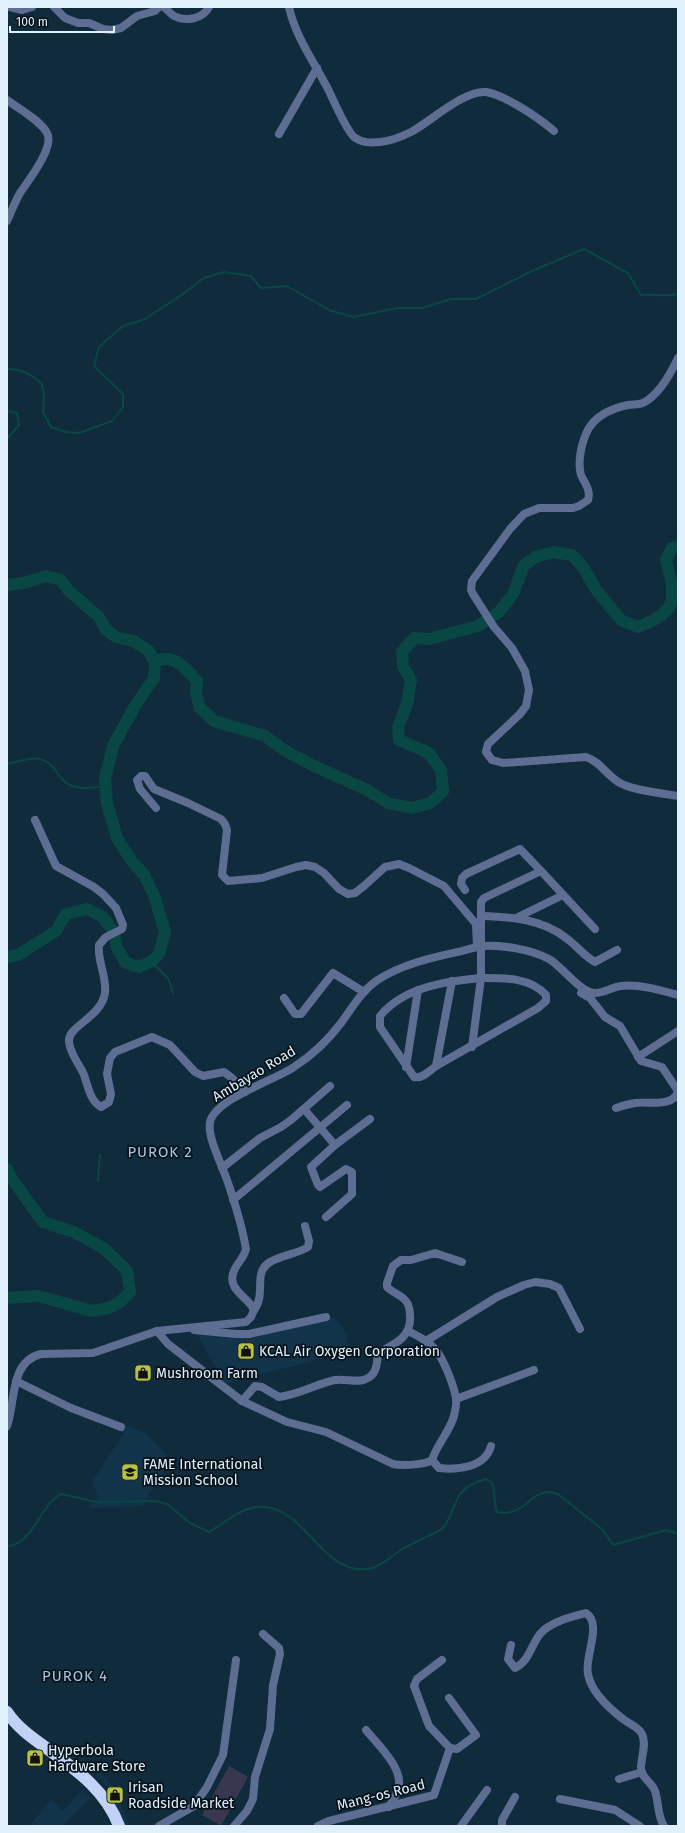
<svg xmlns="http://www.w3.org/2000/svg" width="685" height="1833" viewBox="0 0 685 1833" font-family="'Fira Sans',sans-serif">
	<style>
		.built { fill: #12344a }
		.pitch { fill: #393650 }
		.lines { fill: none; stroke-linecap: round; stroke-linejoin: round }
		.stream { stroke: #094744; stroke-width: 2 }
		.river { stroke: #094744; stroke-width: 12 }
		.street { stroke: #5d6e92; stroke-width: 8 }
		.highway { stroke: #c1d2f6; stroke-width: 12 }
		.labels { text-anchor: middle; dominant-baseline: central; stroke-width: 3.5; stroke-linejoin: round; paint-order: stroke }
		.street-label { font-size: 14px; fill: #e1f1fc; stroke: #07121a }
		.poi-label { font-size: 14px; fill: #e1f1fc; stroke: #07121a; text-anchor: start }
		.neighbourhood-label { font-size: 15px; letter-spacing: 1px; fill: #a6c5db; stroke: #07121a }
	</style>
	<rect width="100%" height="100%" fill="#102b3c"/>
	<g class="built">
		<path d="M335 1318 345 1331 350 1351 224 1384 195 1330 243 1336Z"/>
		<path d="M123 1423 147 1435 165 1453 168 1463 142 1506 89 1508 98 1497 92 1482 124 1433 119 1429Z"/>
		<path d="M83 1759 100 1773 114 1788 129 1826H124L110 1790 98 1776 80 1762Z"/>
		<path d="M82 1790 90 1798 63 1826H29L51 1800 63 1811Z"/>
	</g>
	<path class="pitch" d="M229 1766 248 1777 221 1826 202 1815Z"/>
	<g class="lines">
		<g class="stream">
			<path d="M7 369C22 369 31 374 42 384L44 397 43 412 51 427 66 432 79 433 112 421 123 407V394L94 366 99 347 123 326 143 320 180 296 204 278 224 272 251 276 261 288 287 286 329 310 353 317 398 308H422L451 299H476L534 270 584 249 628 273 641 295C654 294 665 297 678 294"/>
			<path d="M7 411 17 413 19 425 7 439"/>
			<path d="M7 764C14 762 34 757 40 759 53 762 56 773 64 781 74 791 93 788 106 786"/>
			<path d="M151 962 168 978 173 993"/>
			<path d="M98 1181 100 1154"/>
			<path d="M7 1547C36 1541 39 1506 61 1494L97 1502 156 1501 167 1504 190 1523 209 1532C223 1524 239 1509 257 1507 303 1502 321 1573 364 1569 367 1569 370 1568 373 1568 383 1564 392 1556 401 1550 409 1545 417 1542 426 1537 431 1535 440 1531 444 1527 460 1501 452 1489 486 1479L492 1483C496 1493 493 1502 497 1512 524 1517 529 1493 548 1492 551 1492 555 1493 558 1494L603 1530 613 1545 666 1530 678 1534"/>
		</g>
		<g class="river">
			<path d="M7 585 23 583 47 576 61 580 69 591 99 617 106 630 116 637 133 641 148 650 155 662 154 678 135 706 113 746 105 779 107 803 117 838 131 860 145 876 155 898 165 932 159 954 151 962 139 967 126 963 117 948 113 931 103 917 87 909 66 914 56 931 18 955 7 957"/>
			<path d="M155 662C173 652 185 668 197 681L196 693 200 708 214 721 265 736 284 750 312 765 367 790 388 803 412 808 430 803 443 792 441 770 429 753 399 740 398 727 407 704 411 680 403 666 402 652 414 638 429 639 478 626 499 612 513 594 524 565 536 557 553 552 572 555 583 567 597 591 621 620 638 627C679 612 676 598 666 560L672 548 678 547"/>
			<path d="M7 1169 12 1179 43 1222 74 1232 105 1249 127 1271 130 1292 120 1302 109 1308 91 1311 39 1296 7 1298"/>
		</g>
		<g class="street">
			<path d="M10 7 22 10 32 7"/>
			<path d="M54 7 65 18 78 23H89L103 29 112 30 121 28 137 16 155 11 159 7"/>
			<path d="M164 7C167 10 171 14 174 16 186 22 203 19 209 7"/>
			<path d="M289 7C295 36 314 62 328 89 333 99 346 130 354 137 362 143 370 143 380 142 391 141 401 137 411 132 430 122 464 90 486 92 505 95 539 118 554 131"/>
			<path d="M7 100C18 108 41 121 47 133 55 147 28 181 20 193 15 202 11 212 7 221"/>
			<path d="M279 134 317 68"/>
			<path d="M678 358C671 373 659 395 643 403 638 405 633 404 628 405 614 408 597 415 589 428 582 440 577 461 581 475 585 484 591 490 588 500L579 506 573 508H539L524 514 510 529 472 581 471 590 473 594 494 627 512 648 525 671 529 690 526 706 520 714 488 744 486 752 492 760 503 763 586 757C601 762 607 776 620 783 635 791 661 793 678 796"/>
			<path d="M156 808 140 789 137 780 141 776H145L154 789 188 803 221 819 225 824 227 830 222 875 228 881 262 878 296 867 306 865 315 867 324 873 339 889 348 894 355 893 364 886 385 867 399 864 409 868 444 886 476 924 477 947"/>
			<path d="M35 820 56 866 94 887 103 894 116 908 123 925 122 929 106 937 99 945C97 961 107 976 105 993 101 1018 67 1026 69 1042 70 1054 80 1065 84 1075 88 1086 90 1101 101 1107L109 1102 111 1094 107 1074 110 1058 115 1052 152 1037 170 1045 195 1072 203 1076 224 1072 232 1078 245 1092"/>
			<path d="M465 890 461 884 462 878 466 874 520 849 541 871"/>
			<path d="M482 916C512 917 542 919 566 938 576 945 584 956 595 962L617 950"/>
			<path d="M518 917 563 895"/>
			<path d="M481 978C504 978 530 977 546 995V1001L538 1008 436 1066C430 1071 422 1079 414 1077L380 1027V1016C404 987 446 981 481 978Z"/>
			<path d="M581 993 590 998 605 1017 620 1026 641 1061 662 1067 678 1091C674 1108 647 1101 635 1103 628 1104 622 1106 616 1108"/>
			<path d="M284 998 295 1014H301L333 973 364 992"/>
			<path d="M472 1047 481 978V902L484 898 541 871 595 929"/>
			<path d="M638 1057 678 1031"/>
			<path d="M436 1066 452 981"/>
			<path d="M406 1067 418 990"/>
			<path d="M304 1109 335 1145"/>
			<path d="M222 1168 260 1138 281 1127 291 1120 330 1086"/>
			<path d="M233 1200 347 1105"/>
			<path d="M326 1217 352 1194V1172L346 1169 320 1187 318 1185 311 1167 335 1145 370 1119"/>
			<path d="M254 1310C267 1293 252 1273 270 1262 282 1255 297 1254 308 1247L309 1241 305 1226"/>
			<path d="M194 1330 236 1334H249L326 1317"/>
			<path d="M157 1331 168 1344 242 1401 287 1422 326 1432 393 1464C401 1466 425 1465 432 1460 437 1444 449 1433 454 1416 455 1411 457 1404 456 1398 454 1386 444 1360 436 1350 428 1341 418 1336 408 1331"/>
			<path d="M426 1341 497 1297 524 1285 535 1282 550 1284 559 1288 580 1329"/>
			<path d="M16 1381 71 1408 121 1427"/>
			<path d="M456 1399 534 1370"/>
			<path d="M242 1401 255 1386 262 1387 279 1397C298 1395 316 1384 335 1380 346 1378 359 1384 368 1378 377 1373 377 1363 378 1353 395 1344 412 1337 410 1315 410 1309 408 1302 403 1298 398 1294 392 1292 387 1287V1283L393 1266 401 1260H411L435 1253 462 1262"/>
			<path d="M7 1426C16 1402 9 1362 41 1354L93 1353 157 1331 246 1322 251 1317 254 1310C249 1298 228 1290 233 1274 235 1264 244 1259 246 1249 242 1226 235 1203 227 1180 222 1165 207 1137 210 1122 215 1099 275 1080 294 1067 311 1056 329 1039 341 1023 352 1008 361 992 376 981 401 964 434 957 462 951 469 949 476 947 482 946 503 945 530 949 549 959 563 967 579 992 595 993 604 993 612 987 621 986 640 984 660 990 678 995"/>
			<path d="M432 1460 439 1468C457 1470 485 1468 491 1446"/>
			<path d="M511 1645 508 1659 515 1668C529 1662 531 1645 540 1634 550 1622 571 1617 586 1613 603 1624 584 1657 588 1674 591 1692 610 1709 623 1719 629 1724 639 1727 642 1734 647 1744 641 1757 641 1768 641 1778 652 1782 655 1791 659 1803 657 1815 664 1826"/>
			<path d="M449 1698 476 1735 457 1749 450 1748"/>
			<path d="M366 1730C378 1745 405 1769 398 1790 396 1796 392 1801 389 1807"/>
			<path d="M619 1779 642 1772"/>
			<path d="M560 1799 615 1810 640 1826"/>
			<path d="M159 1826 194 1806 207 1787 223 1755 236 1660"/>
			<path d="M234 1826 247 1811 253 1799 255 1777 270 1729 273 1685 280 1654 279 1648 263 1634"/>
			<path d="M318 1826 329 1821 434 1795 450 1748 429 1726 414 1686 417 1679 442 1660"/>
			<path d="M461 1826 487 1790"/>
			<path d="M502 1826V1820L515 1797"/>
		</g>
		<path class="highway" d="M7 1712C17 1727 31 1737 45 1747 75 1769 106 1790 119 1826"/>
	</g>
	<defs>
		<symbol id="shop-square" viewBox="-11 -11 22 22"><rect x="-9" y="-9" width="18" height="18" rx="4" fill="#b8c147" stroke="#07121a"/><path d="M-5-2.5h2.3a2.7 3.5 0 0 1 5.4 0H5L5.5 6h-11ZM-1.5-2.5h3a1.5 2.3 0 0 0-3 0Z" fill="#111"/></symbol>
		<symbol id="school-square" viewBox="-11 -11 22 22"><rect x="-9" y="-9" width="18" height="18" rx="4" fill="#b8c147" stroke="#07121a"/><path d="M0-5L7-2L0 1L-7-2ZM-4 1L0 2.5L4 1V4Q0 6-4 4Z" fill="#111"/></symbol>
	</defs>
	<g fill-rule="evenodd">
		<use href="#shop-square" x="236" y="1341" width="20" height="20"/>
		<use href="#shop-square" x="133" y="1363" width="20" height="20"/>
		<use href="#school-square" x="120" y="1462" width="20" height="20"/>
		<use href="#shop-square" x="25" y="1748" width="20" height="20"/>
		<use href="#shop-square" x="105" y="1785" width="20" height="20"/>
	</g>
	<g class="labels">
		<g class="street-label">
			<text transform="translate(254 1074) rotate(-31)">Ambayao Road</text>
			<text transform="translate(381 1795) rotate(-14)">Mang-os Road</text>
		</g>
		<g class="poi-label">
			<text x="259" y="1351">KCAL Air Oxygen Corporation</text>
			<text x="156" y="1373">Mushroom Farm</text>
			<text x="143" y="1464">FAME International<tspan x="143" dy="16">Mission School</tspan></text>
			<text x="48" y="1750">Hyperbola<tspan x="48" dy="16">Hardware Store</tspan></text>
			<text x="128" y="1787">Irisan<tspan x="128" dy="16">Roadside Market</tspan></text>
		</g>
		<g class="neighbourhood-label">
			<text x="160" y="1152">PUROK 2</text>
			<text x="75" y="1676">PUROK 4</text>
		</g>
	</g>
	<rect width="685" height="1833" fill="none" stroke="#e1f1fc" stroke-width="16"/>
	<path d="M10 26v6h104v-6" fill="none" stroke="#e1f1fc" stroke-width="2"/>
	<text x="16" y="26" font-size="12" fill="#e1f1fc" stroke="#07121a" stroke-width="3" paint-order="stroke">100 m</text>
</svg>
